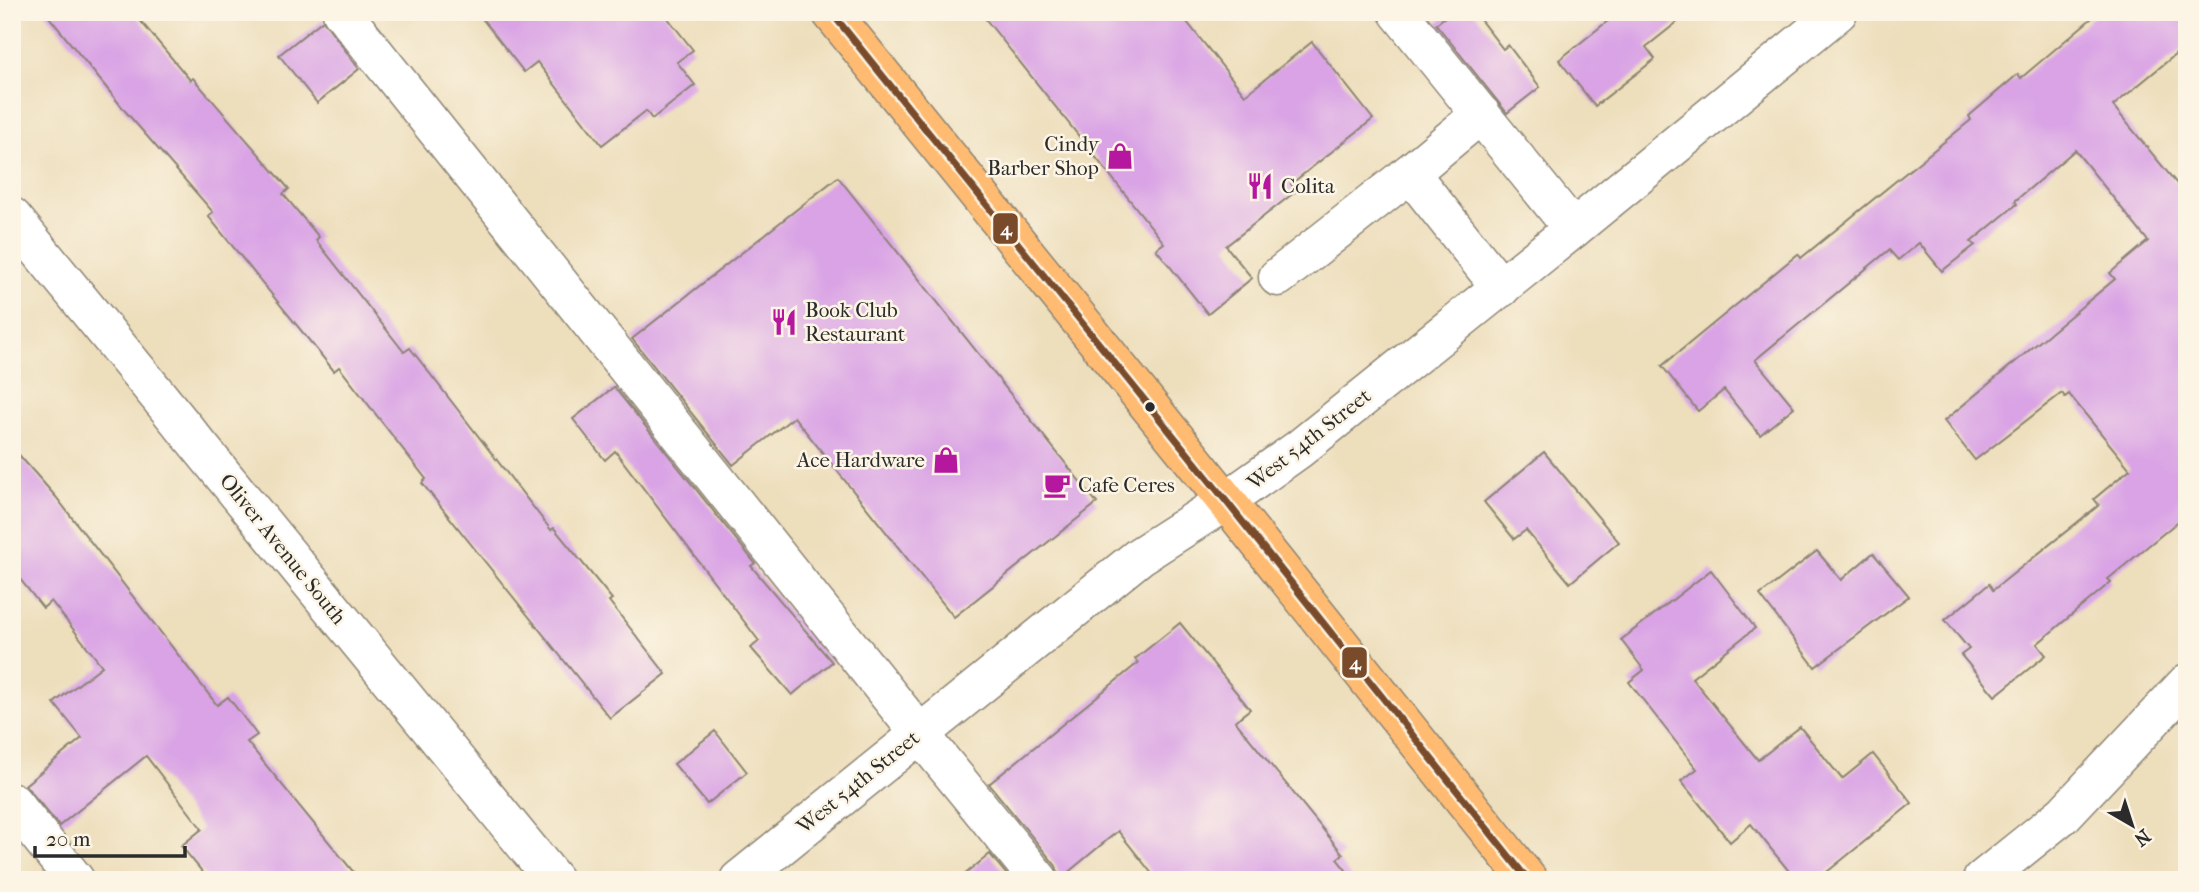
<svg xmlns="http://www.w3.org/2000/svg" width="2199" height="892" viewBox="0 0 2199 892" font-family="'IM FELL French Canon',serif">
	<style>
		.building { fill: #d9a3e5 }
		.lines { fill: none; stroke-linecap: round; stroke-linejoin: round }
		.minor-casing { stroke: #8c8474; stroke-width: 41 }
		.major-casing { stroke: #8c8474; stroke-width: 41 }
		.minor { stroke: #fff; stroke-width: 38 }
		.major { stroke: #ffbb71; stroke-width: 38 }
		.bus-1-casing { stroke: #fcf5e5; stroke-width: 12 }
		.bus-1 { stroke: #7a4b2a; stroke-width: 7 }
		.bus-dot { fill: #2b2b2b; stroke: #fcf5e5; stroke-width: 2.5 }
		.labels { text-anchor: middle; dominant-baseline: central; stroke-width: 5; stroke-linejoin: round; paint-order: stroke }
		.poi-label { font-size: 21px; fill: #2b2b2b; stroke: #fcf5e5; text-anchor: start }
		.street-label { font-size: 21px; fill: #2b2b2b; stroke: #fcf5e5 }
		.line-badge { stroke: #fcf5e5; stroke-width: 2.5 }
		.badge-label { font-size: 19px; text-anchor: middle; font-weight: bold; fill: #fff }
	</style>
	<rect width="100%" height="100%" fill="#fcf5e5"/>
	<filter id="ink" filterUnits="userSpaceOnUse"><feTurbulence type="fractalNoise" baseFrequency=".0143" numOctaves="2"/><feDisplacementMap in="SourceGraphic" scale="14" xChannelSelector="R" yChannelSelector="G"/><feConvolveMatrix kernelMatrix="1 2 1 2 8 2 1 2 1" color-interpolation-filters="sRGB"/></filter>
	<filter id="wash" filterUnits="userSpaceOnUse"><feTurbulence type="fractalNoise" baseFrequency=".00686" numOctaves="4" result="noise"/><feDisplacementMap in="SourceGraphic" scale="28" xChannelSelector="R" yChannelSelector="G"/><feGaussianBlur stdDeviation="1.57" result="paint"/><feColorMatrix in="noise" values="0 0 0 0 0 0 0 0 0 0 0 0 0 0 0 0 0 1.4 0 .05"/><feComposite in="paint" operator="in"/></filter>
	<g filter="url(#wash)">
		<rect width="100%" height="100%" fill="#eddebc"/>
		<g id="blocks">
			<g class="building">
				<path d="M45 12H133L190 80 193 78 289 189 283 194 319 237 316 240 404 352 410 348 551 530 554 528 612 599 609 601 666 674 610 718 422 483 426 479 339 367 334 371 208 216 213 212 126 112Z"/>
				<path d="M477 12H663L693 50 677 62 695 85 652 119 646 111 602 145 537 62 524 72Z"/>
				<path d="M980 12H1179L1245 95 1312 42 1373 119 1291 184 1296 191 1226 246 1252 278 1208 314 1156 249 1164 243Z"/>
				<path d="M1451 12H1474L1503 49 1508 45 1540 87 1507 113 1436 24Z"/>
				<path d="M1619 12H1690L1646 47 1655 59 1595 106 1559 60Z"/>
				<path d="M2099 12H2187V45L2113 106 2187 196V514L2108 579 2111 582 2037 644 2046 655 1995 696 1961 655 1969 649 1945 620 1989 584 1993 590 2099 505 2094 499 2130 469 2069 394 2065 397 2062 393 1975 460 1944 421 2115 279 2110 273 2148 241 2075 150 2015 201 2017 204 1971 242 1975 245 1942 271 1919 243 1898 260 1889 250 1755 360 1794 407 1760 435 1724 390 1698 411 1662 366 1798 254 1801 258 1971 120 1969 116 2018 74 2021 78Z"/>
				<path d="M323 20 359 69 317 103 279 55Z"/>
				<path d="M838 177 1097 503 954 617 794 417 733 465 632 339Z"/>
				<path d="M614 387 755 563 751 566 832 662 792 695 751 648 759 641 615 451 605 460 573 419Z"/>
				<path d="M12 447 56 497 217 705 228 697 257 735 247 742 360 880H209L181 846 202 829 146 756 59 826 25 785 82 738 54 703 102 666 51 601 43 608 12 569Z"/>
				<path d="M1544 452 1619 542 1570 583 1526 530 1514 539 1484 502Z"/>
				<path d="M1817 551 1841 580 1873 553 1909 596 1815 667 1760 595Z"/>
				<path d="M1711 570 1755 628 1692 678 1758 760 1800 727 1842 779 1873 754 1912 803 1817 880H1796L1751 824 1730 842 1681 781 1697 769 1629 682 1644 670 1621 640Z"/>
				<path d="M1180 623 1250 709 1235 721 1343 854 1337 859 1354 880H1157L1118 831 1060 879 1056 866 989 784 1138 663 1135 659Z"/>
				<path d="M715 731 747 772 707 804 674 764Z"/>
				<path d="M990 854 1011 880H958Z"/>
			</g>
		</g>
	</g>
	<g filter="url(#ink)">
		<use href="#blocks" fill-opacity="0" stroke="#8c8474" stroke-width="2"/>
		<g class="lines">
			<defs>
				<g id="minor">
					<path d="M342 12 919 733 1039 880"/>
					<path d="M1398 12 1573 229"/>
					<path d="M1410 173 1481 114"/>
					<path d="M12 217 554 880"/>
					<path d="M1278 277 1410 173 1501 288"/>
					<path d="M12 802 75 880"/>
					<path d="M739 880 1140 556 1226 501 1299 449 1573 229 1838 12"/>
					<path d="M1982 880 2064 814 2187 683"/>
				</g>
				<path id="major" d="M831 12 1226 501 1528 880"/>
			</defs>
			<use href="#minor" class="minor-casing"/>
			<use href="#major" class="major-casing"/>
			<use href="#minor" class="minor"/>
			<use href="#major" class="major"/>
			<defs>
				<path id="bus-1" d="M831 12 1226 501 1528 880"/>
			</defs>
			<use href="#bus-1" class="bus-1-casing"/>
			<use href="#bus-1" class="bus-1"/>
		</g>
	</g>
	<defs>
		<symbol id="shop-bare" viewBox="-9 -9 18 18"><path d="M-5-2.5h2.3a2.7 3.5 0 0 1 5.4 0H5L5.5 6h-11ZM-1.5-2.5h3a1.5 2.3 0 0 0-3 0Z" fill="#b5179e" stroke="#fcf5e5" stroke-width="2.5" paint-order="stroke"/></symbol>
		<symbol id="restaurant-bare" viewBox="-9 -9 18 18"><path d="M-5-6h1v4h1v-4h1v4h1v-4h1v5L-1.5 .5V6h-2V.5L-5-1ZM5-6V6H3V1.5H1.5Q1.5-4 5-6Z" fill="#b5179e" stroke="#fcf5e5" stroke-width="2.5" paint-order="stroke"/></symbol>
		<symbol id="cafe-bare" viewBox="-9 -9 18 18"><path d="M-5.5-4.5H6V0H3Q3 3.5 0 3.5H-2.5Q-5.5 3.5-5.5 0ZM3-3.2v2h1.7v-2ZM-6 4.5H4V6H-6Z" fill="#b5179e" stroke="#fcf5e5" stroke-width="2.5" paint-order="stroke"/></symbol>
	</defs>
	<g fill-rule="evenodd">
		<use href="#shop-bare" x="1101" y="137" width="38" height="38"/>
		<use href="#restaurant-bare" x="1241" y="167" width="38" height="38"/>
		<use href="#restaurant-bare" x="765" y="303" width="38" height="38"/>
		<use href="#shop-bare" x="927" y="441" width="38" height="38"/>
		<use href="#cafe-bare" x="1038" y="466" width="38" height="38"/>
	</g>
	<circle class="bus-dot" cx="1150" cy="407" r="6"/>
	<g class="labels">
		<g class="poi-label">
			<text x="1099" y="144" text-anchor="end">Cindy<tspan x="1099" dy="24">Barber Shop</tspan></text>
			<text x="1281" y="186">Colita</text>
			<text x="805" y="310">Book Club<tspan x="805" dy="24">Restaurant</tspan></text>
			<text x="925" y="460" text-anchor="end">Ace Hardware</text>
			<text x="1078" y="485">Cafe Ceres</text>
		</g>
		<g class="street-label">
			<text transform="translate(1309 439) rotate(-38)">West 54th Street</text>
			<text transform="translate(283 549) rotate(51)">Oliver Avenue South</text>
			<text transform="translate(858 782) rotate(-39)">West 54th Street</text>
		</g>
	</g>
	<g class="line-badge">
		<rect x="992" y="212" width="27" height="33" rx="7" fill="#7a4b2a"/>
		<rect x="1341" y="646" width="27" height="33" rx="7" fill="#7a4b2a"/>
	</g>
	<g class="badge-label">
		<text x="1006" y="235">4</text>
		<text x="1355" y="669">4</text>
	</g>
	<rect width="2199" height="892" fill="none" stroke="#fcf5e5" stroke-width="42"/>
	<g transform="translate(2132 825) rotate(141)" stroke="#fcf5e5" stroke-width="5" paint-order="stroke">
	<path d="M0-5L12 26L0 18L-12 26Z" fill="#2b2b2b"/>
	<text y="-10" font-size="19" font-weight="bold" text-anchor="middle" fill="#2b2b2b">N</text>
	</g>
	<path d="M35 846v10h150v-10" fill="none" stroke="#2b2b2b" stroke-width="3.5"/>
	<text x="46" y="846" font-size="21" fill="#2b2b2b" stroke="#fcf5e5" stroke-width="5" paint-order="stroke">20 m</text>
</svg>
